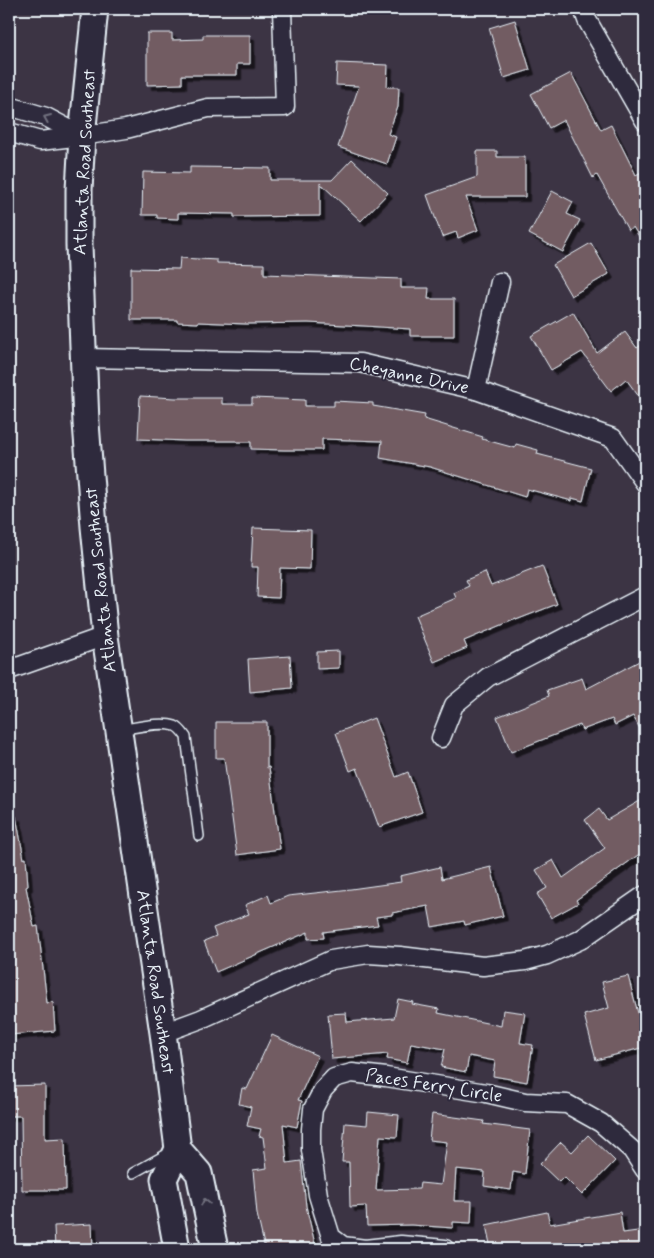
<svg xmlns="http://www.w3.org/2000/svg" width="654" height="1258" viewBox="0 0 654 1258" font-family="Mynerve,sans-serif">
	<style>
		.building { fill: #725b62; stroke: #e8f1f8; filter: url(#shadow) }
		.lines { fill: none; stroke-linecap: round; stroke-linejoin: round }
		.service-casing { stroke: #e8f1f8; stroke-width: 12 }
		.minor-casing { stroke: #e8f1f8; stroke-width: 21 }
		.secondary-casing { stroke: #e8f1f8; stroke-width: 29 }
		.service { stroke: #2f2a3d; stroke-width: 9 }
		.minor { stroke: #2f2a3d; stroke-width: 18 }
		.secondary { stroke: #2f2a3d; stroke-width: 25 }
		.oneway { stroke: #70707e }
		.labels { text-anchor: middle; dominant-baseline: central; stroke-width: 4; stroke-linejoin: round; paint-order: stroke }
		.street-label { font-size: 18px; fill: #e8f1f8; stroke: #2f2a3d }
	</style>
	<defs>
		<filter id="shadow"><feDropShadow dx="4.5" dy="4.5" stdDeviation="0" flood-color="#0009"/></filter>
	</defs>
	<rect width="100%" height="100%" fill="#3c3444"/>
	<filter id="ink" filterUnits="userSpaceOnUse"><feTurbulence type="fractalNoise" baseFrequency=".02" numOctaves="2"/><feDisplacementMap in="SourceGraphic" scale="10" xChannelSelector="R" yChannelSelector="G"/><feConvolveMatrix kernelMatrix="1 2 1 2 8 2 1 2 1" color-interpolation-filters="sRGB"/></filter>
	<g filter="url(#ink)">
		<g class="building">
			<path d="M515 20 530 70 504 78 489 28Z"/>
			<path d="M147 33H172V40L203 39V35H250V64H237V75H182V84L147 85Z"/>
			<path d="M337 63 388 65 387 87H399L398 107 388 134 396 137 387 164 338 147 359 86 336 85Z"/>
			<path d="M571 73 601 130 611 125 636 175 645 170V246L633 227 628 230 597 175 593 178 564 120 549 128 531 94Z"/>
			<path d="M477 151H497V157H525V197H466L478 230 458 238 456 232 442 237 427 195 477 177Z"/>
			<path d="M352 159 388 193 361 221 320 183V216L234 217V214L178 213V219L157 218V215H142L143 172 190 173V167L270 168V180H332Z"/>
			<path d="M552 191 573 202 567 214 580 220 563 252 529 234Z"/>
			<path d="M591 243 609 274 571 296 553 265Z"/>
			<path d="M180 258 217 260V263L264 264V274L401 279V288H429L428 299H454V336H410V329L364 326 308 323 246 324 198 322V323L177 322V320H131V268L179 269Z"/>
			<path d="M573 312 597 353 625 332 637 348 645 342V405L626 379 611 391 582 352 551 370 531 336Z"/>
			<path d="M140 396 175 398H222V404H252V398L305 400V406H334V401L373 403V406L425 415 424 419 483 437 482 439 515 448 516 444 538 450 537 454 591 468 583 501 572 498V501L527 489 525 497 430 467 380 458 382 441 322 439V450H284L251 449V442H237V441H185L138 439Z"/>
			<path d="M253 528 311 530 310 569 280 568 279 598 257 597 258 567H251Z"/>
			<path d="M542 566 557 604 516 620V619L464 641 467 648 434 662 415 616 456 598 454 593 469 586 466 580 485 572 491 586Z"/>
			<path d="M339 651V668L317 669V652Z"/>
			<path d="M290 656 292 688 250 692 248 659Z"/>
			<path d="M645 658V738L633 716 615 725 612 719 582 730 580 725 511 752 497 717 549 696 547 690 582 678 586 689Z"/>
			<path d="M374 718 396 777 408 772 422 812 379 827 357 768 350 771 336 733Z"/>
			<path d="M216 722H267V768L269 767 280 849 237 855 224 758H216Z"/>
			<path d="M645 798V850L576 900 578 903 551 918 537 894 547 888 536 870 553 860 563 878 605 848 585 820 599 809 607 820Z"/>
			<path d="M16 816 24 859 26 858 28 886 26 887 34 927 38 926 47 1003 53 1002 55 1031 10 1035 9 1018V817Z"/>
			<path d="M440 867 442 879 491 867 503 916 465 925 464 921 432 927 428 906 392 913V915L376 917 378 925 323 932 324 938 308 939V932L216 972 204 941 216 936 213 928 249 914 245 905 268 895 271 903 288 896 351 889 401 882 400 876Z"/>
			<path d="M628 976 645 1039V1047L596 1060 584 1015 609 1008 602 982Z"/>
			<path d="M398 999 413 1002 412 1004 439 1009 438 1013 501 1026 503 1010 525 1013 520 1043 533 1045 527 1082 493 1076 495 1061 469 1056 466 1072 441 1067 445 1049 411 1043 407 1063 387 1059 388 1054 332 1059 328 1014 346 1013 347 1022 394 1018Z"/>
			<path d="M272 1035 318 1056 298 1100 302 1101 297 1127 283 1124 287 1163 301 1161 306 1206 315 1244 295 1249H265L257 1214 253 1170 267 1168 263 1137 259 1136 261 1129 247 1126 251 1107 239 1104 242 1088 247 1089Z"/>
			<path d="M45 1085V1139L65 1138 66 1190H22L21 1116H9V1086Z"/>
			<path d="M368 1112 399 1115 397 1137 380 1136 376 1190 419 1189 420 1183 441 1185 447 1142 429 1140 432 1114 484 1121 483 1124 530 1130 525 1174 513 1172 511 1190 484 1186 485 1172 456 1169 454 1201H472L471 1223 453 1222V1228L411 1225 367 1226 366 1206 350 1207 349 1162H342L345 1123 367 1125Z"/>
			<path d="M588 1135 615 1161 582 1195 564 1177 559 1182 540 1164 561 1142 572 1152Z"/>
			<path d="M547 1212 550 1224 620 1212 623 1233 645 1230V1249H491L486 1225Z"/>
			<path d="M92 1224 93 1249H55L54 1226Z"/>
		</g>
		<g class="lines">
			<defs>
				<g id="service">
					<path d="M119 730C134 728 161 721 175 726 180 728 183 733 186 737L199 836"/>
					<path d="M133 1173 169 1153"/>
				</g>
				<g id="minor">
					<path d="M583 9 587 20 645 121"/>
					<path d="M9 106 46 117 82 136"/>
					<path d="M9 132 40 141 82 136 126 129 208 108 285 107 282 9"/>
					<path d="M82 358 360 363 476 390 613 438 645 483"/>
					<path d="M476 390 500 282"/>
					<path d="M9 670 105 636"/>
					<path d="M441 738 454 705 488 677 645 596"/>
					<path d="M163 1033 201 1019 331 960 368 954 400 956 483 966 525 961 547 955 580 940 645 895"/>
					<path d="M445 1249 401 1245 365 1249 343 1246 331 1237 318 1195 311 1150V1129L313 1109 323 1090 334 1078 352 1073 386 1077 486 1093 525 1102 567 1104 601 1123 632 1150 645 1170"/>
				</g>
				<g id="secondary">
					<path d="M95 9 82 136 79 190V245L86 423 94 527 105 636 163 1033 178 1149 164 1179 177 1249"/>
					<path d="M178 1149 199 1173 215 1249"/>
				</g>
			</defs>
			<use href="#service" class="service-casing"/>
			<use href="#minor" class="minor-casing"/>
			<use href="#secondary" class="secondary-casing"/>
			<use href="#service" class="service"/>
			<use href="#minor" class="minor"/>
			<use href="#secondary" class="secondary"/>
		</g>
		<defs><path id="oneway-chevron" d="M-2-3.5L2.5 0L-2 3.5" fill="none" stroke-width="1.6" stroke-linecap="round" stroke-linejoin="round" transform="scale(1.25)"/></defs>
		<g class="oneway">
			<use href="#oneway-chevron" transform="translate(47 118) rotate(-157)"/>
			<use href="#oneway-chevron" transform="translate(205 1202) rotate(-102)"/>
		</g>
	</g>
	<g class="labels">
		<g class="street-label">
			<text transform="translate(85 162) rotate(-87)">Atlanta Road Southeast</text>
			<text transform="translate(409 376) rotate(12)">Cheyanne Drive</text>
			<text transform="translate(101 580) rotate(-96)">Atlanta Road Southeast</text>
			<text transform="translate(155 982) rotate(82)">Atlanta Road Southeast</text>
			<text transform="translate(434 1086) rotate(9)">Paces Ferry Circle</text>
		</g>
	</g>
	<rect width="654" height="1258" fill="none" stroke="#2f2a3d" stroke-width="30"/>
	<rect x="15" y="15" width="624" height="1228" fill="none" stroke="#e8f1f8" stroke-width="2" filter="url(#ink)"/>
</svg>
